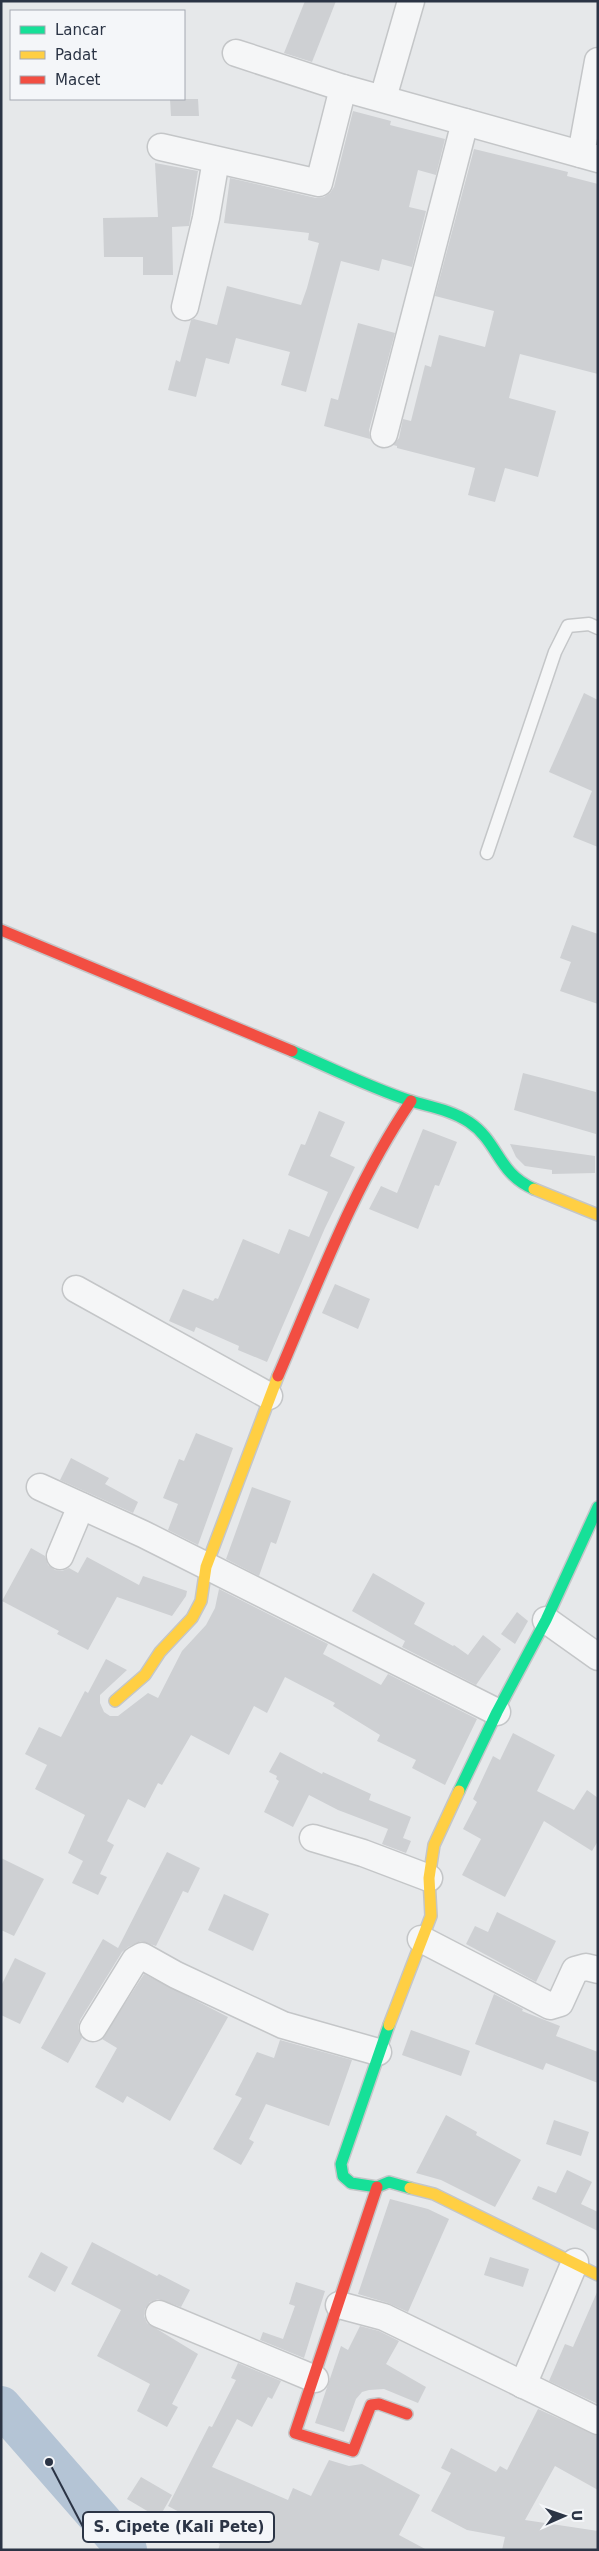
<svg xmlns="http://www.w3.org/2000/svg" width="599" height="2551" viewBox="0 0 599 2551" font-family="'DejaVu Sans',sans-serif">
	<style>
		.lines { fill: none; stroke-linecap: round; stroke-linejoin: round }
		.river { stroke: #b4c4d5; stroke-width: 40 }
		.building { fill: #ced0d3 }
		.lane-casing { stroke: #c4c6c8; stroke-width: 15 }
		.street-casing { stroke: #c4c6c8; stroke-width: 29 }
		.fast-casing { stroke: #c4c6c8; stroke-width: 14 }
		.slow-casing { stroke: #c4c6c8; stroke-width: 14 }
		.jam-casing { stroke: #c4c6c8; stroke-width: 14 }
		.lane { stroke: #f5f6f7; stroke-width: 12 }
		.street { stroke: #f5f6f7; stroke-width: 26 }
		.fast { stroke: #16e098; stroke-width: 11 }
		.slow { stroke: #ffcf43; stroke-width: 11 }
		.jam { stroke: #f24e42; stroke-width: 11 }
		.leader { fill: none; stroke: #2b3445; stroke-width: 2 }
		.callout-dot { fill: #2b3445; stroke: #f4f6f9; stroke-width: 2 }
		.callout { fill: #f4f6f9; stroke: #2b3445; stroke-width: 2 }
		.callout-label { font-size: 15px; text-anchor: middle; font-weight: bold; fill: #2b3445 }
	</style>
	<rect width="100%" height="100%" fill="#e6e8ea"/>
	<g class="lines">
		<path class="river" d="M1 2406 127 2550"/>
	</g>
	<g class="building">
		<path d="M305 1H336L312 62 284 53Z"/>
		<path d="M170 99H198L199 116H171Z"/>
		<path d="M353 111 391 121 390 125 445 139 436 175 418 170 409 207 426 211 412 267 382 259 379 271 341 261 306 392 281 385 290 352 236 338 229 364 206 358 196 397 168 390 176 360 180 362 191 320 194 319 217 325 227 286 301 305 307 288 319 243 308 240 309 233 224 223 230 178 316 198 324 197 330 193 334 187Z"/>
		<path d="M474 149 568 172 567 176 598 184V374L520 354 509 398 556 411 538 477 505 468 495 502 468 495 475 468 397 448V446L393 445 399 438 403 419 411 421 425 365 431 367 439 335 485 347 494 311 435 296Z"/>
		<path d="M155 163 198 171 189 226 172 227 173 275H143V257H104L103 218 158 217Z"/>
		<path d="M358 323 395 333 369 430 370 439 324 426 331 398 338 400Z"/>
		<path d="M584 693 598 700V847L573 837 592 791 549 772Z"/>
		<path d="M572 925 598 934V1004L560 991 571 962 560 958Z"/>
		<path d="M523 1073 596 1092V1134L514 1110Z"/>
		<path d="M319 1111 345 1122 330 1156 355 1167 325 1228 267 1362 238 1350 239 1346 196 1327 194 1332 169 1321 183 1289 213 1301 215 1298 218 1299 243 1239 279 1254 289 1229 309 1237 328 1192 288 1175 301 1144 305 1145Z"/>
		<path d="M423 1129 457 1142 439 1186 435 1185 418 1229 369 1209 381 1186 397 1193Z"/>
		<path d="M510 1144 595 1156V1173L552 1174V1170L525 1166 516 1157Z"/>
		<path d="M335 1284 370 1299 358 1329 322 1313Z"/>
		<path d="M196 1433 233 1448 198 1545 168 1530 178 1504 163 1498 179 1459 184 1461Z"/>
		<path d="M71 1458 109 1478 105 1484 138 1502 133 1513 60 1480Z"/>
		<path d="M252 1487 291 1501 276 1544 271 1542 259 1576 226 1559Z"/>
		<path d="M31 1548 45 1556 48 1565 55 1570 62 1571 69 1568 78 1573 87 1557 139 1585 143 1576 187 1591 186 1596 172 1616 117 1597 88 1650 57 1634 59 1631 2 1601Z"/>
		<path d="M373 1573 425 1603 414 1624 453 1646 454 1645 468 1655 483 1635 501 1649 476 1685 402 1647 405 1641 352 1611Z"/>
		<path d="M219 1589 328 1644 323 1654 381 1685 388 1674 477 1719 445 1785 412 1768 416 1760 377 1741 380 1735 333 1706 335 1703 285 1677 267 1713 254 1706 229 1755 191 1735 162 1785 158 1783 145 1808 128 1799 107 1841 114 1845 100 1874 107 1877 98 1895 72 1883 83 1861 68 1853 85 1815 35 1789 47 1765 25 1754 39 1727 61 1737 85 1691 88 1693 106 1659 127 1670 100 1695V1703L104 1712 110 1716H118L148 1693 158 1698 182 1651 206 1625 215 1608Z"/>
		<path d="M517 1612 528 1621 515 1644 501 1634Z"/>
		<path d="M513 1733 555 1755 537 1791 574 1810 587 1790 598 1798V1841L592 1851 544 1821 505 1897 462 1875 481 1839 463 1829 477 1802 473 1799 493 1756 500 1760Z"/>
		<path d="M280 1752 322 1774 323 1772 371 1794 369 1800 411 1817 403 1838 411 1841 406 1853 382 1844 388 1829 338 1810 309 1795 293 1827 264 1812 279 1781 276 1779 277 1776 269 1772Z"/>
		<path d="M167 1852 200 1868 188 1893 183 1891 156 1946 141 1941 128 1947 122 1952 80 2020 78 2028 82 2038 68 2063 41 2048 103 1939 118 1948Z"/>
		<path d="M1 1858 44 1879 14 1936 1 1930Z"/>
		<path d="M224 1894 269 1914 253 1951 208 1930Z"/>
		<path d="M497 1912 556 1941 536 1982 466 1944 475 1926 488 1932Z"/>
		<path d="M15 1958 46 1973 20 2024 1 2015V1986Z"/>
		<path d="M144 1974 228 2017 170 2121 127 2096 123 2103 95 2087 117 2048 102 2039Z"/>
		<path d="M494 1994 523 2009 522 2011 560 2026 556 2036 598 2052V2083L546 2063 543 2070 475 2044Z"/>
		<path d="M411 2030 470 2051 461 2076 402 2055Z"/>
		<path d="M280 2040 352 2060 329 2126 266 2104 249 2139 254 2142 241 2165 213 2149 242 2098 235 2095 257 2052 274 2058Z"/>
		<path d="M446 2115 477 2132 476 2135 521 2160 495 2207 441 2180 416 2173Z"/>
		<path d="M554 2120 589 2132 581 2156 546 2144Z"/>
		<path d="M567 2170 592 2182 581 2204 598 2212V2231L532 2199 538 2186 556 2193Z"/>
		<path d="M390 2199 428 2209 449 2219 408 2312 388 2303 358 2294Z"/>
		<path d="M92 2242 157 2276 159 2274 190 2290 181 2307 158 2299 150 2302 145 2309 144 2316 147 2323 198 2354 172 2404 178 2407 167 2427 137 2411 150 2384 97 2356 121 2310 71 2284Z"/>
		<path d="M41 2252 68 2267 55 2292 28 2277Z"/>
		<path d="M490 2257 529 2269 523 2287 484 2275Z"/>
		<path d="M296 2282 325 2291 304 2358 260 2340 263 2332 283 2339 295 2306 289 2304Z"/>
		<path d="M598 2290V2404L549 2381 565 2344 573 2347Z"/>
		<path d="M360 2326 379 2331 399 2341 386 2364 426 2387 418 2403 384 2389 369 2390 362 2392 356 2399 344 2432 315 2423 341 2346 348 2350Z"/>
		<path d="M238 2363 281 2381 272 2399 268 2397 252 2427 237 2419 212 2467 288 2500 293 2488 311 2496 329 2460 349 2466 362 2464 420 2495 399 2535 427 2550H218L220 2544 192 2529 196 2521 168 2506 209 2426 212 2427 236 2380 231 2378Z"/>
		<path d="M538 2409 598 2436V2490L555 2466 525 2520 598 2531V2550H502L505 2537 467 2530 431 2511 451 2473 441 2468 451 2448 496 2472 500 2466 507 2470Z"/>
		<path d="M141 2477 172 2495 159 2518 127 2499Z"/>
	</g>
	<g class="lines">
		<defs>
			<path id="lane" d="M487 853 555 652 568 626 589 624 598 628"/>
			<g id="street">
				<path d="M236 53 343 88 598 159"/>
				<path d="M383 98 411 1"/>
				<path d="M161 147 319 183 343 88"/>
				<path d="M581 154 598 61"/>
				<path d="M185 307 206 218 216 160"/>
				<path d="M384 434 465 122"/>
				<path d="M76 1289 269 1396"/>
				<path d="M40 1487 143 1534 497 1712"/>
				<path d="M60 1556 81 1506"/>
				<path d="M546 1620 598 1657"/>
				<path d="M313 1838 363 1853 429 1878"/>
				<path d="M421 1939 550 2006 560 2003 575 1970 586 1967 598 1970"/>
				<path d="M93 2028 135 1960 142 1956 176 1975 283 2025 378 2052"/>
				<path d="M339 2305 384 2317 598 2421"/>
				<path d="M159 2314 315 2379"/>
				<path d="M523 2385 575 2262"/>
			</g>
			<g id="fast">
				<path d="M292 1051C331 1068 371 1088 411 1101 431 1107 451 1110 469 1122 499 1142 497 1173 534 1189"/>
				<path d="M459 1791 497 1712 546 1620 598 1507"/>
				<path d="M389 2025 341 2164 343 2176 351 2183 377 2187 389 2182 410 2188"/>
			</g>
			<g id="slow">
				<path d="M534 1189 598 1215"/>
				<path d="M115 1701 145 1675 160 1652 192 1618 201 1601 206 1567 278 1376"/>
				<path d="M389 2025 431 1916 429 1878 434 1845 459 1791"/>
				<path d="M410 2188 434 2194 598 2275"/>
			</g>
			<g id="jam">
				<path d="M1 930 292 1051"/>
				<path d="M278 1376C318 1283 354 1185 411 1101"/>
				<path d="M377 2187 295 2433 353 2451 371 2405 379 2404 407 2414"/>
			</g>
		</defs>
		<use href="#lane" class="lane-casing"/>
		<use href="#street" class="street-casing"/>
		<use href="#fast" class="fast-casing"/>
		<use href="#slow" class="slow-casing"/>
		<use href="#jam" class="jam-casing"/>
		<use href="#lane" class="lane"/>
		<use href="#street" class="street"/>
		<use href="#fast" class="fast"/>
		<use href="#slow" class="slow"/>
		<use href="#jam" class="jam"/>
	</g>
	<path class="leader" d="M49 2462L83 2527"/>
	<circle class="callout-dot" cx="49" cy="2462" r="5"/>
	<rect class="callout" x="83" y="2512" width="191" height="30" rx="5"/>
	<g class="callout-label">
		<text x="179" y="2532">S. Cipete (Kali Pete)</text>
	</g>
	<rect width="599" height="2551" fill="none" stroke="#2b3445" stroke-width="5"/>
	<rect x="10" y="10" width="175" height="90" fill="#f4f6f9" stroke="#a4a8b1"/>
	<rect x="20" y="26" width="25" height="8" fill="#16e098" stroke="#a4a8b1"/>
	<text x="55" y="35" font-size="15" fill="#2b3445">Lancar</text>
	<rect x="20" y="51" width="25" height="8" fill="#ffcf43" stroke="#a4a8b1"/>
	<text x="55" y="60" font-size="15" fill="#2b3445">Padat</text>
	<rect x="20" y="76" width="25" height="8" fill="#f24e42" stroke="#a4a8b1"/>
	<text x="55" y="85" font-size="15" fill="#2b3445">Macet</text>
	<g transform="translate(564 2516) rotate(88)" stroke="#f4f6f9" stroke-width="4" paint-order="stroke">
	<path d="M0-4L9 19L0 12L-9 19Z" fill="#2b3445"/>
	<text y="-8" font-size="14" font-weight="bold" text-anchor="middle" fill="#2b3445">U</text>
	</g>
</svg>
